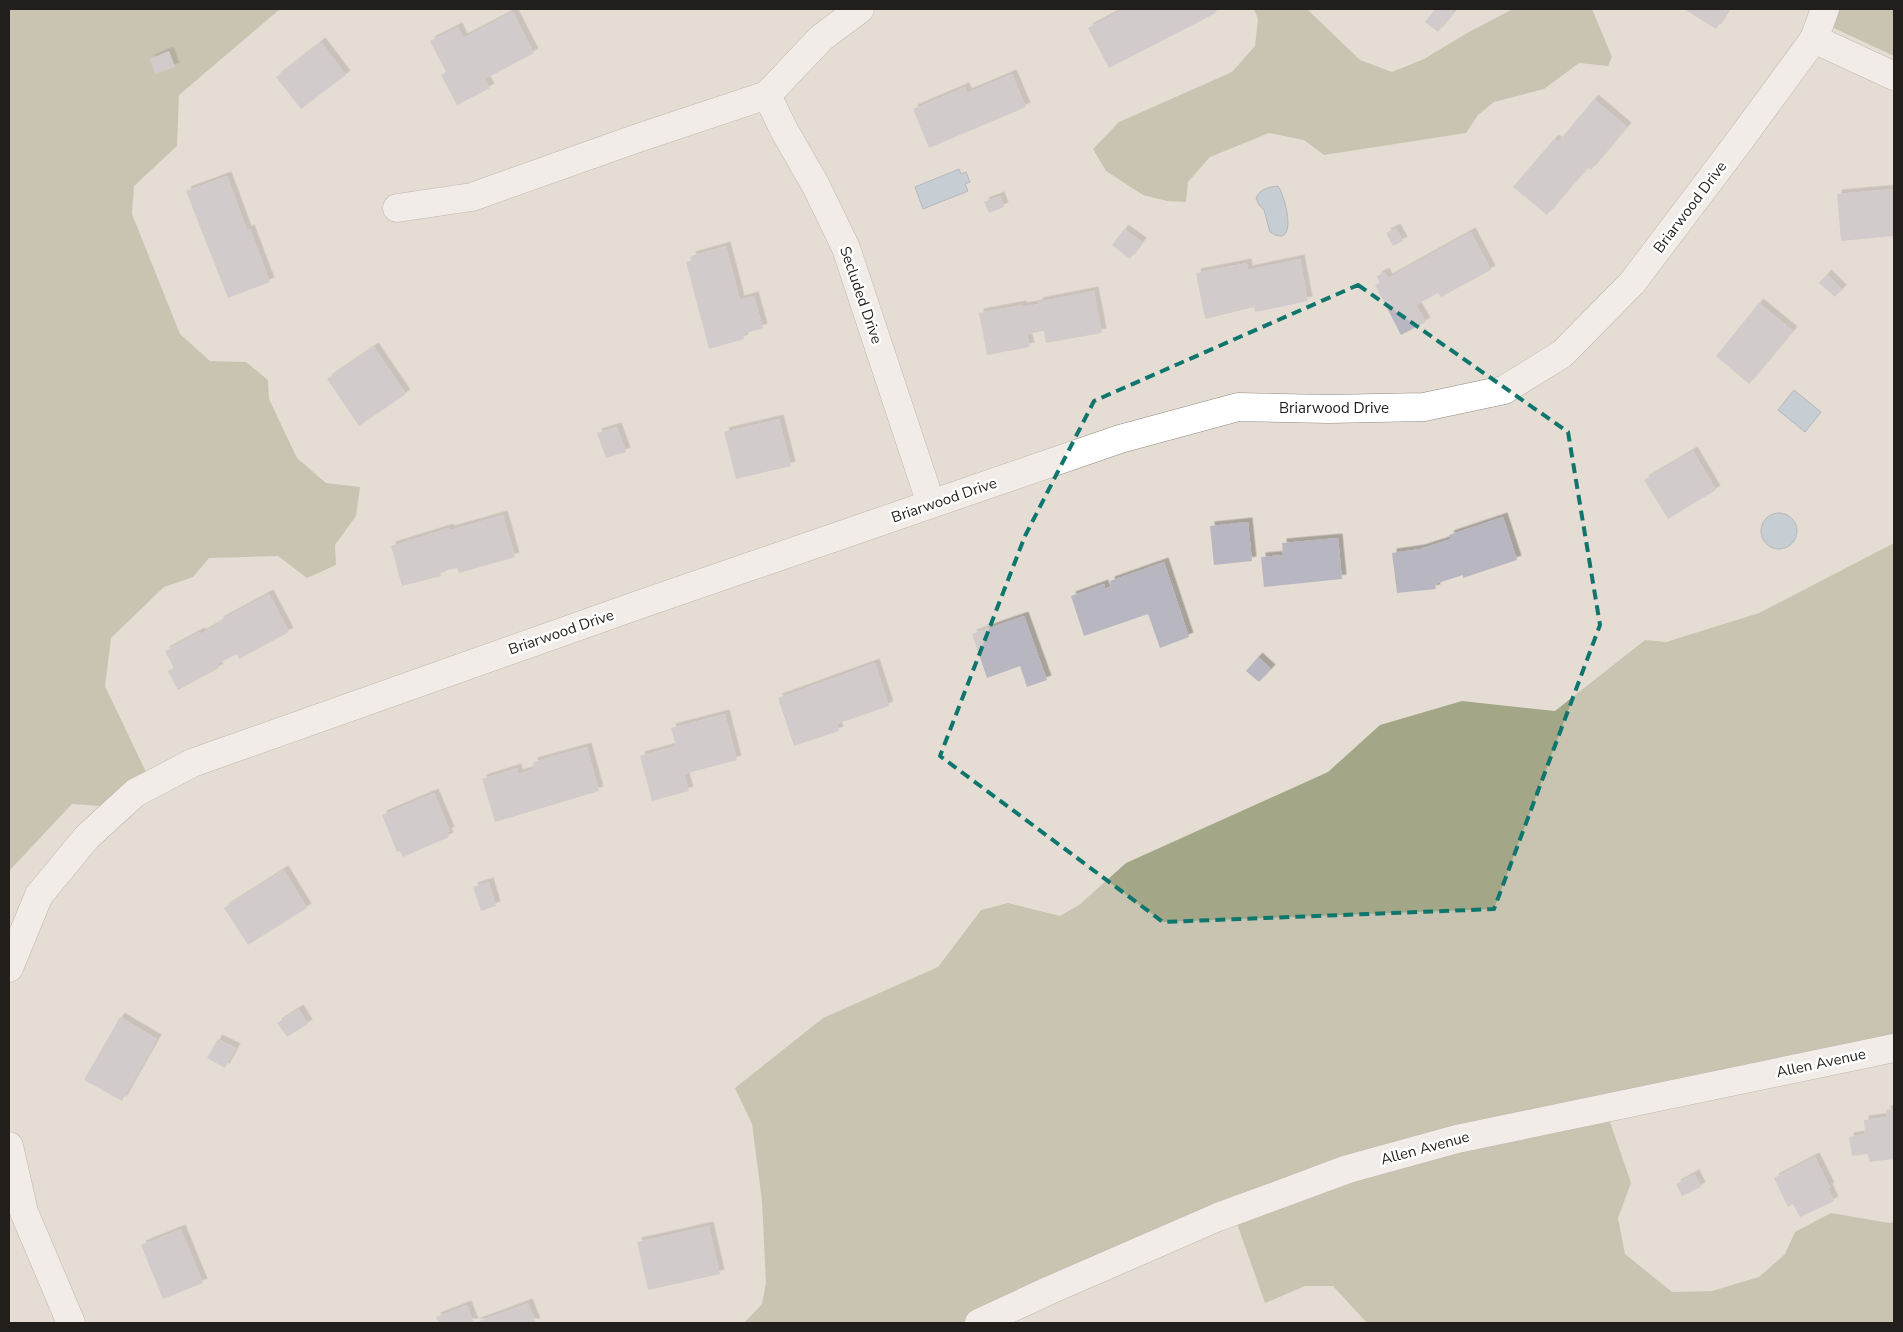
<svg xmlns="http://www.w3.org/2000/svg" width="1903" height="1332" viewBox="0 0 1903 1332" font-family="'Nunito Sans',sans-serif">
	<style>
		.forest { fill: #a4a787 }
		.water { fill: #a0bad2; stroke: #7a8b9b }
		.building { fill: #b8b6c1; filter: url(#shadow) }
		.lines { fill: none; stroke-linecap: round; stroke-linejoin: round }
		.minor-casing { stroke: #928a83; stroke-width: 29 }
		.minor { stroke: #fff; stroke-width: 28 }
		.marked { fill: none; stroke: #0f766e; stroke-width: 4; stroke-dasharray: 10 6; stroke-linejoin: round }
		.labels { text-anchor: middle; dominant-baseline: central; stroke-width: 5; stroke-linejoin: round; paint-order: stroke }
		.street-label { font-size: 15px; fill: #211e1b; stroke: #fff }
	</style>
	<defs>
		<filter id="shadow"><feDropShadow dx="4.5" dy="-4.5" stdDeviation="0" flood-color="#0004"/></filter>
	</defs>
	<rect width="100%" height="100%" fill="#e5ddd4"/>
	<g class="forest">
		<path d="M9 9H280L179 95 177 146 134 186 132 214 180 334 210 361 246 362 268 380 269 399 297 458 326 483 360 487 356 516 335 545 336 565 307 578 278 556 209 558 193 577 164 587 111 638 105 686 146 772 128 808 72 804 9 871Z"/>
		<path d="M1254 9H1307L1360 60 1392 72 1424 59 1467 33 1513 9H1592L1612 57 1608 66 1579 63 1544 89 1494 102 1478 115 1466 133 1324 155 1304 140 1269 133 1210 157 1188 182 1186 202 1167 201 1143 195 1106 171 1093 149 1119 122 1232 72 1255 46 1258 19Z"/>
		<path d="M1824 9H1894V56L1823 23Z"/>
		<path d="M1894 543V1055L1608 1116 1631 1183 1618 1218 1625 1254 1672 1292 1712 1291 1759 1277 1785 1254 1795 1232 1831 1213 1889 1223 1894 1222V1323H1367L1333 1286H1305L1265 1303 1235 1218 997 1323H744L762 1304 766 1283 762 1201 752 1124 735 1088 823 1018 938 967 981 910 1008 903 1060 916 1079 905 1126 863 1328 772 1380 725 1462 701 1555 711 1645 640 1666 642 1759 613Z"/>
	</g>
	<g class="water">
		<path d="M959 169 961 174 966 172 970 182 965 184 968 191 923 209 915 187Z"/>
		<path d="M1278 186C1286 197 1299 251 1270 232L1264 210 1259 205 1256 198C1260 189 1268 187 1278 186Z"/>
		<path d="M1794 390 1821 412 1805 432 1778 410Z"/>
		<circle cx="1779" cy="531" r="18"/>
	</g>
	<g class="building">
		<path d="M1124 9H1214L1216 13 1109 68 1088 28Z"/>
		<path d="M1435 9H1449L1454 12 1438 32 1425 22Z"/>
		<path d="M1684 9H1729L1716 29Z"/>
		<path d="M513 12 534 53 485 79 490 88 457 105 441 75 446 72 430 41 458 27 463 38Z"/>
		<path d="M321 42 346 75 301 109 276 77Z"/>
		<path d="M169 51 175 67 155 74 150 59Z"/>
		<path d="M1012 74 1026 107 929 148 913 109 965 87 967 93Z"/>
		<path d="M1594 99 1627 127 1591 170 1588 167 1547 215 1513 187 1554 139 1558 142Z"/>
		<path d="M227 176 247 230 250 229 270 282 228 298 186 191Z"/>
		<path d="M1894 189V236L1841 241 1837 194Z"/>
		<path d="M1000 196 1004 207 989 213 984 202Z"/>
		<path d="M1396 228 1403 241 1393 246 1386 233Z"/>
		<path d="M1124 229 1142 242 1130 259 1112 245Z"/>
		<path d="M1471 232 1491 270 1441 297 1438 293 1416 305 1426 322 1401 335 1375 285 1380 283 1377 276 1385 272 1388 278Z"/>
		<path d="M726 246 740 300 754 296 763 328 743 334 744 339 709 349 686 262 692 260 691 256Z"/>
		<path d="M1300 259 1308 301 1255 312 1254 307 1205 319 1196 273 1247 263 1248 270Z"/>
		<path d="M1827 274 1842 289 1835 297 1819 283Z"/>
		<path d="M1094 291 1102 333 1046 343 1044 331 1027 334 1030 347 987 355 979 313 1022 305V307L1039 304 1038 302Z"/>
		<path d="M1759 303 1793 331 1749 384 1716 356Z"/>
		<path d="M374 347 406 394 359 426 327 379Z"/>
		<path d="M779 419 791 466 736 479 724 432Z"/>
		<path d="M617 427 626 452 606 458 597 433Z"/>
		<path d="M1693 451 1716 490 1668 519 1644 480Z"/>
		<path d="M503 515 515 557 459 573 457 568 440 572 441 576 402 586 391 546 449 528 450 530Z"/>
		<path d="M1503 517 1517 560 1463 578V575L1435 584 1436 589 1397 593 1392 553 1420 549 1451 539 1449 535Z"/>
		<path d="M1248 522 1252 561 1214 565 1210 526Z"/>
		<path d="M1338 538 1342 579 1264 587 1261 557 1283 555 1282 543Z"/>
		<path d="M1164 562 1189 637 1160 648 1148 614 1084 636 1071 596 1104 584 1105 589 1111 586 1110 581Z"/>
		<path d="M269 594 289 632 239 659 237 654 217 664 219 668 178 690 168 671 174 668 165 651 200 632 201 634 220 623 219 621Z"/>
		<path d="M1024 616 1047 680 1027 687 1020 666 987 678 972 634Z"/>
		<path d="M1258 657 1271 669 1259 682 1246 671Z"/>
		<path d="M875 663 889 706 837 724 839 731 794 746 778 698Z"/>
		<path d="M725 714 737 760 684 774 689 791 652 801 640 756 676 746 671 728Z"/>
		<path d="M587 747 599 791 495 822 482 779 517 768 518 774 534 769 533 762Z"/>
		<path d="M434 793 450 831 447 832 449 837 403 857 400 851 397 852 382 815Z"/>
		<path d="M284 870 307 908 248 945 224 908Z"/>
		<path d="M489 882 496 906 481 911 473 887Z"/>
		<path d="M299 1009 308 1024 287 1037 277 1023Z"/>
		<path d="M120 1017 157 1039 122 1101 84 1080Z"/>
		<path d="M218 1039 236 1048 225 1068 207 1058Z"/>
		<path d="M1894 1109V1159L1869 1162 1868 1154 1852 1156 1849 1137 1865 1134 1864 1120 1887 1117 1886 1110Z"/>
		<path d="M1815 1157 1830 1187 1828 1188 1834 1201 1800 1217 1793 1204 1788 1207 1774 1178Z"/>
		<path d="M1695 1174 1701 1187 1682 1196 1676 1184Z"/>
		<path d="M709 1226 720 1274 648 1290 637 1242Z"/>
		<path d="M181 1229 203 1283 163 1299 141 1245Z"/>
		<path d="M528 1303 536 1323H439L436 1317 467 1305 474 1323Z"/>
	</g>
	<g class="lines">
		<defs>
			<g id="minor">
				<path d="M1814 39 1894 76"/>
				<path d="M767 95 784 130 816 186 846 248 931 504"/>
				<path d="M397 208 472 197 635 139 767 95 821 38 860 9"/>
				<path d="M9 968 39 895 87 837 135 793 192 763 644 603 1120 439 1238 407 1329 409 1424 407 1504 390 1562 354 1632 283 1737 144 1814 39 1825 9"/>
				<path d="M9 1146 24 1212 71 1323"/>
				<path d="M979 1323 1050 1290 1218 1217 1348 1169 1457 1139 1894 1048"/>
			</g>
		</defs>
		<use href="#minor" class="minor-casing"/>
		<use href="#minor" class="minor"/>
	</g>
	<path d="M0 0H1903V1332H0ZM1358 285 1568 432 1600 625 1494 909 1163 922 940 756 1025 536 1094 401Z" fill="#e5ddd4" fill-opacity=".55" fill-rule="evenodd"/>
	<path class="marked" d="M1358 285 1568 432 1600 625 1494 909 1163 922 940 756 1025 536 1094 401Z"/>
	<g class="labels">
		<g class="street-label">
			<text transform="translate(1690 207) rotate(-53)">Briarwood Drive</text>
			<text transform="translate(861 295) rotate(71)">Secluded Drive</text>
			<text x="1334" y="408">Briarwood Drive</text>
			<text transform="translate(944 500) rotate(-19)">Briarwood Drive</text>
			<text transform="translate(561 632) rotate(-19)">Briarwood Drive</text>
			<text transform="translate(1821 1063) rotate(-12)">Allen Avenue</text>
			<text transform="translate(1425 1148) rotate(-15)">Allen Avenue</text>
		</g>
	</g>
	<rect width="1903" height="1332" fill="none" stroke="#211e1b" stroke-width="20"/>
</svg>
